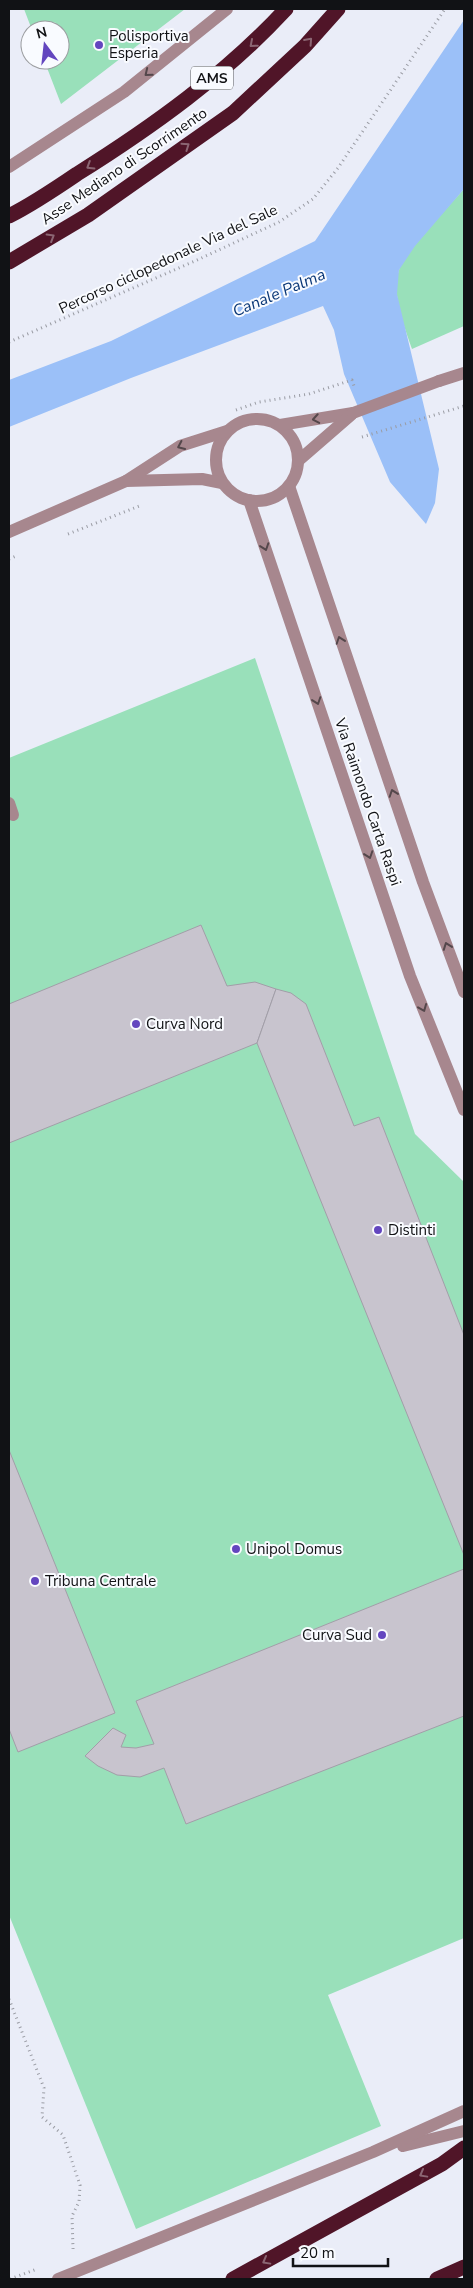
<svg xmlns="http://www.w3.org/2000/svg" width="473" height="2288" viewBox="0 0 473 2288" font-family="'Nunito Sans',sans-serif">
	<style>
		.green { fill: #99e0ba }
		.water { fill: #9bc0f8 }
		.building { fill: #c8c4ce; stroke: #a29ea8 }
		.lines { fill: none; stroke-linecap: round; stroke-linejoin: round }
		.path { stroke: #9a9ca4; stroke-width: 3; stroke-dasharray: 1 4; stroke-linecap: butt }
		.lane { stroke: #a7878e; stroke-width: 12 }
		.street { stroke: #a7878e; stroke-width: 12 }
		.highway { stroke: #501528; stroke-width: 15 }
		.street-bridge { stroke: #a7878e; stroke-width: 12 }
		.oneway { stroke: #8b6673 }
		.oneway2 { stroke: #54474b }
		.poi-dot { fill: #6346bf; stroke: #f9fbff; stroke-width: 2 }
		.labels { text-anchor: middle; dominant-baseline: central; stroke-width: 4; stroke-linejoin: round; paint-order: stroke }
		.shield { fill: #f9fbff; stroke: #57585b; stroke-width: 1 }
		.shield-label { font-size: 14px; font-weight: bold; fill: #111215 }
		.poi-label { font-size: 15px; fill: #111215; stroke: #f9fbff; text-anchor: start }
		.street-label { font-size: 15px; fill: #111215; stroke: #f9fbff }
		.water-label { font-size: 16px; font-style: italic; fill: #093777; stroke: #f9fbff }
	</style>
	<rect width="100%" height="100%" fill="#eaedf8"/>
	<g class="green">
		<path d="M24 9H185L61 104 44 60H60V30H32Z"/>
		<path d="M464 189V326L412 349C404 326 391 294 399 270 405 251 449 206 464 189Z"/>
		<path d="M255 658 415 1134 464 1182V1938L328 1995 381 2126 136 2229 9 1915V758Z"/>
	</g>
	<path class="water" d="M464 20V189L415 246 399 270 397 294 439 469 435 503 426 524 390 482 344 374 334 330 323 306 131 378 9 427V380L111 341 315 241Z"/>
	<g class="building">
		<path d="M201 925 227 986 255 982 276 989 257 1043 9 1143V1004Z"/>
		<path d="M276 989 291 993 306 1004 354 1126 379 1117 464 1335V1555L257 1043Z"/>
		<path d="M9 1450 115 1713 18 1752 9 1729Z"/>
		<path d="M464 1569V1716L186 1824 164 1768 140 1777 117 1775 98 1766 85 1756 113 1728 126 1735 121 1747 136 1748 154 1744 136 1701Z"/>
	</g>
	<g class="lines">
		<g class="path">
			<path d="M9 342 195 261 279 222 313 199 338 168 445 9"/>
			<path d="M236 410 259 402 309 394 352 380 355 389"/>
			<path d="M362 437 464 406"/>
			<path d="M68 534 142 505"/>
			<path d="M9 559 16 556"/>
			<path d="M9 1999 44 2088 42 2117 63 2135 80 2185 79 2202 72 2216 73 2249"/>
			<path d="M10 2279 37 2269"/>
		</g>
		<path class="lane" d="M9 803 13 815"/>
		<g class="street">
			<path d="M9 167 124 92 227 9"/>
			<path d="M439 381 464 373"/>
			<circle cx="257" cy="460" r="41"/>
			<path d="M280 425 353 413"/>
			<path d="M298 461 351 415"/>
			<path d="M126 481 202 479 222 483"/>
			<path d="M289 486 423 882 464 992"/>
			<path d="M249 500 410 976 464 1110"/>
			<path d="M9 532 126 481 180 446 227 431"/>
			<path d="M403 2146 464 2131"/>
			<path d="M58 2279 373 2152 464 2111"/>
		</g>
		<g class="highway">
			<path d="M9 216C33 204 55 189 77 174 152 127 226 74 286 9"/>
			<path d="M9 262 88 215 233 113 305 46 338 9"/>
			<path d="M233 2279 442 2164 464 2148"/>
			<path d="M437 2279 464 2267"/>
		</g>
		<path class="street-bridge" d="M353 413 439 381"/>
	</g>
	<defs><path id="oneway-chevron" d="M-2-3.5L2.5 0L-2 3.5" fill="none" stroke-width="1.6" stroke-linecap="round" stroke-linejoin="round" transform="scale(1.25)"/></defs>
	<g class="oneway">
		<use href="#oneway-chevron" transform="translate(309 41) rotate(-48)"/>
		<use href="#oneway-chevron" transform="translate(253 44) rotate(139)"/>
		<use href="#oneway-chevron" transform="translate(186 146) rotate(-35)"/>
		<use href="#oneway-chevron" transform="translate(90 166) rotate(148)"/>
		<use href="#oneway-chevron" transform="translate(51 237) rotate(-31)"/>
		<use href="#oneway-chevron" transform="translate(423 2174) rotate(151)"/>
		<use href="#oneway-chevron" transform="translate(266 2261) rotate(151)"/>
	</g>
	<g class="oneway2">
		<use href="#oneway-chevron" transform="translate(148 73) rotate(141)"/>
		<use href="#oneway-chevron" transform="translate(316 419) rotate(170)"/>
		<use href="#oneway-chevron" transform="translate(181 446) rotate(155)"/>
		<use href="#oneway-chevron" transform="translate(265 547) rotate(71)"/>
		<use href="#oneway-chevron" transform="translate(340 640) rotate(-109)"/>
		<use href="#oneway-chevron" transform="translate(317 701) rotate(71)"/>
		<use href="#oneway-chevron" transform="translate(393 793) rotate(-109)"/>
		<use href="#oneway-chevron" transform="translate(369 855) rotate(71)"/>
		<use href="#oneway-chevron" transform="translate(447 946) rotate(-110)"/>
		<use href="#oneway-chevron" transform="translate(423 1008) rotate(68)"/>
	</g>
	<g class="poi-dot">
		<circle cx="99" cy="45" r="5"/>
		<circle cx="136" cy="1024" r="5"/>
		<circle cx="378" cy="1230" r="5"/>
		<circle cx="236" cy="1549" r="5"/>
		<circle cx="35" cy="1581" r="5"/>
		<circle cx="382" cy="1635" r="5"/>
	</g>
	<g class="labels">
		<rect class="shield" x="191" y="66.5" width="42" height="23" rx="4"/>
		<g class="shield-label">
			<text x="212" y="78">AMS</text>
		</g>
		<g class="poi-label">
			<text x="109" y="36">Polisportiva<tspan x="109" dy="17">Esperia</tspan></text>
			<text x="146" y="1024">Curva Nord</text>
			<text x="388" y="1230">Distinti</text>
			<text x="246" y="1549">Unipol Domus</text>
			<text x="45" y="1581">Tribuna Centrale</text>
			<text x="372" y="1635" text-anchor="end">Curva Sud</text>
		</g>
		<g class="street-label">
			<text transform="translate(124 166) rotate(-34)">Asse Mediano di Scorrimento</text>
			<text transform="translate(168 259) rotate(-25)">Percorso ciclopedonale Via del Sale</text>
			<text transform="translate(368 802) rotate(71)">Via Raimondo Carta Raspi</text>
		</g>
		<g class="water-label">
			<text transform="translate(279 293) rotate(-23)">Canale Palma</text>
		</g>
	</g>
	<rect width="473" height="2288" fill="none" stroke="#111215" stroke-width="20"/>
	<g transform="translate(45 45) rotate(345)"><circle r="24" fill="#f9fbff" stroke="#9c9ea1"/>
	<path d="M0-4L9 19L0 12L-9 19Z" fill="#6346bf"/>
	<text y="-8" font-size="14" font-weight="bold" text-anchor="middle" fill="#111215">N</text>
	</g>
	<path d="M293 2258v8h95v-8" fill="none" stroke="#111215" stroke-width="2.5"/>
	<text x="300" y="2258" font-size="15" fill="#111215" stroke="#f9fbff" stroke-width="4" paint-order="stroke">20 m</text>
</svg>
